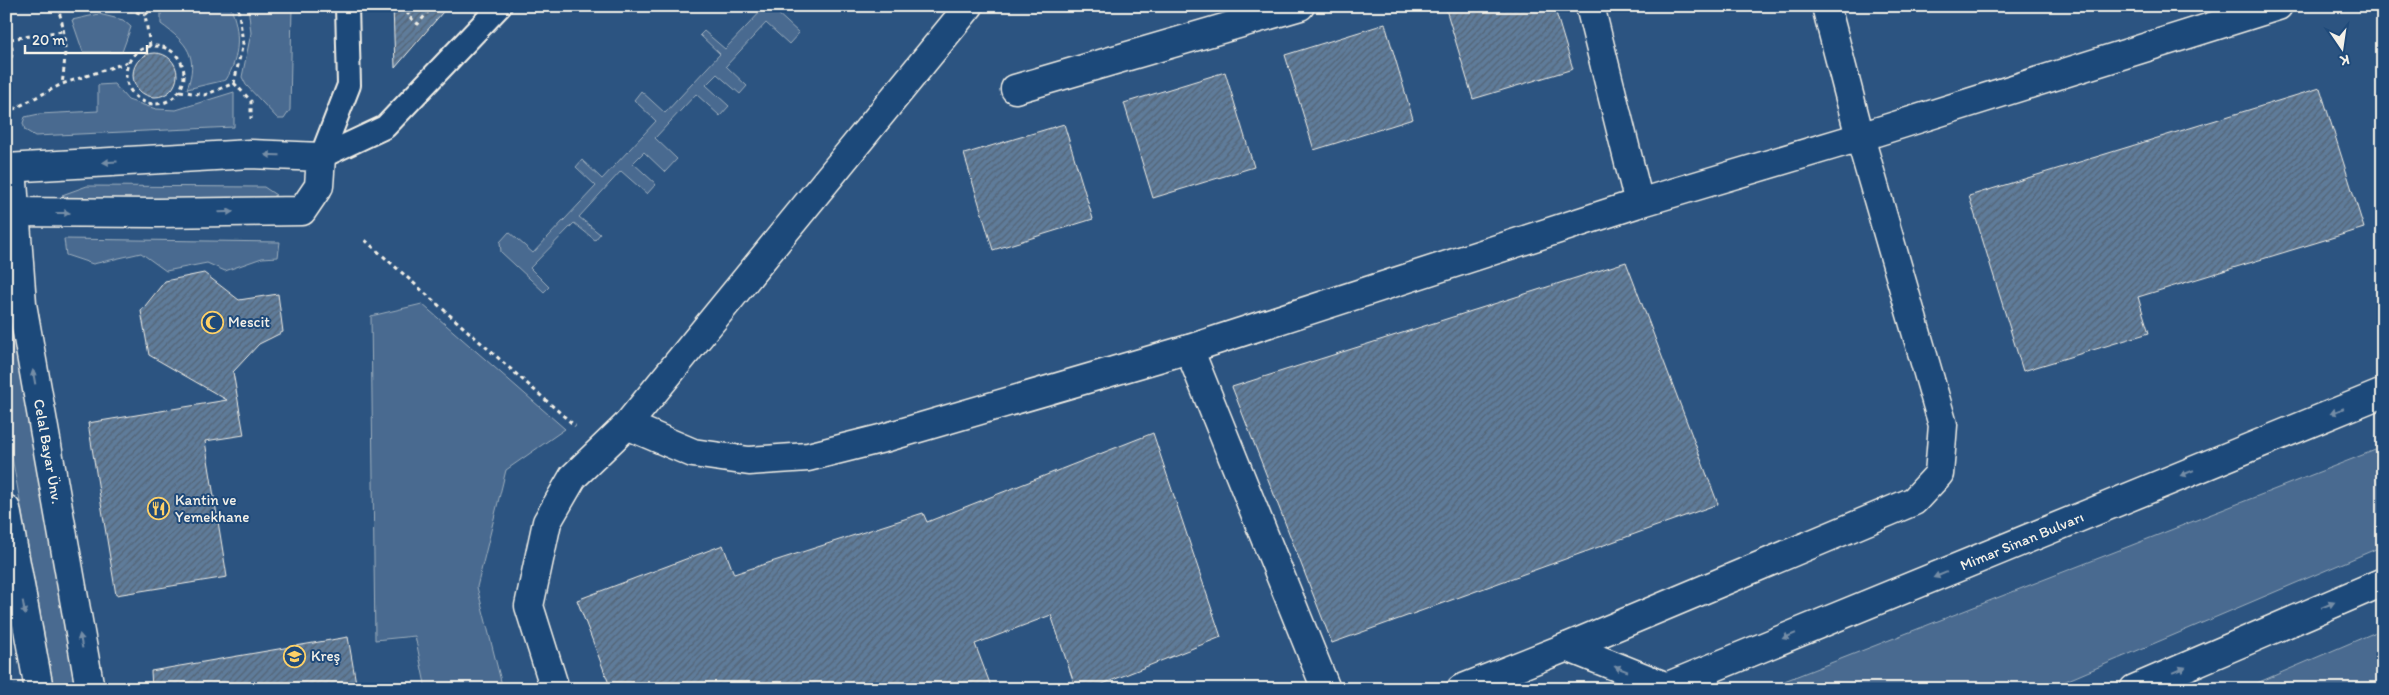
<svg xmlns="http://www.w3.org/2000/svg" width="2389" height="695" viewBox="0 0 2389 695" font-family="Itim,sans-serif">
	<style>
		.grass { fill: #496b90; stroke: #9eaebc }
		.building { fill: url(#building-hatch); stroke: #f4f1e8 }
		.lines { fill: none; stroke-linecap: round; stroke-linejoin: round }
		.lane-casing { stroke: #f4f1e8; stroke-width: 26 }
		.street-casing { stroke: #f4f1e8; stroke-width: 31 }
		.highway-casing { stroke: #f4f1e8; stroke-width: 31 }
		.path { stroke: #f4f1e8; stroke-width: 3; stroke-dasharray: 4 4; stroke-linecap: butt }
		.lane { stroke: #1f4a7a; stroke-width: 22 }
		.street { stroke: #1f4a7a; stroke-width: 28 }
		.highway { stroke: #1f4a7a; stroke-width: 28 }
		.oneway { fill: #748da6 }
		.labels { text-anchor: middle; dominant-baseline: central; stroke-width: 4; stroke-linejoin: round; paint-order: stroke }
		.poi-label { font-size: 15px; fill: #f4f1e8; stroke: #1f4a7a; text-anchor: start }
		.street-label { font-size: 15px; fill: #f4f1e8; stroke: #1f4a7a }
	</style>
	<defs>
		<pattern id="building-hatch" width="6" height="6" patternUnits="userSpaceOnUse" patternTransform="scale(1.25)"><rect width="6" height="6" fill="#5e7b9a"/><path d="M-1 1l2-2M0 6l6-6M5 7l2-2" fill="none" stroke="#556474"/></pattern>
	</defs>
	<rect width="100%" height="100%" fill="#2c5481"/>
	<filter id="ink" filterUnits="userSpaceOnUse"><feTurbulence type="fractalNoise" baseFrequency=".02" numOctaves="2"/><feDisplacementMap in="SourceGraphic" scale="10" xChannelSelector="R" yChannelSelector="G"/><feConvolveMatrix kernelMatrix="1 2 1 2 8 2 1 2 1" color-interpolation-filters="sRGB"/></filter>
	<g filter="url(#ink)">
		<g class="grass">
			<path d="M163 6H230C241 31 240 57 226 80L187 89C199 56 187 43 161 24V8Z"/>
			<path d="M248 6H292L290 110 284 119H278L246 85 242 77 251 33Z"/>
			<path d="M766 6H778L775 11 799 33 789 44 766 23 726 66 747 86 740 94 717 74 706 85 729 106 720 116 696 94 655 138 677 159 665 172 644 152 633 163 656 184 647 194 621 171 579 217 600 234 595 240 574 223 530 268 549 287 544 292 501 252 500 242 509 232 533 253 596 186 576 167 582 160 602 179 656 121 634 100 641 91 665 113 720 54 700 35 704 31 725 49Z"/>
			<path d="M99 14 123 20 131 27 122 52H83L72 20Z"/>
			<path d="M114 84 128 100 156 109 176 110 234 92V127L35 136 25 130 23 123 25 117 39 114 98 111V85Z"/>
			<path d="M87 186 264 187 276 195 262 201 83 203 62 195Z"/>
			<path d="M64 239 280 242 278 257 262 258 225 271 207 263 166 271 141 253 93 264 66 255Z"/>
			<path d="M6 295 78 689H54L6 424Z"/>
			<path d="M422 304 565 429 506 470 477 587 503 689H426L415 636 375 640 371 316Z"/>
			<path d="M2383 447V546L2047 689H1764Z"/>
			<path d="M2383 629V689H2243Z"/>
		</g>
		<g class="building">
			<path d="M393 6H448L395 68Z"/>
			<path d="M1445 6H1554L1573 69 1473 99Z"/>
			<path d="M1385 24 1413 119 1314 150 1285 55Z"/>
			<circle cx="155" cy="75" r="22"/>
			<path d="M1225 72 1254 167 1153 198 1124 103Z"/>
			<path d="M2320 88 2364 228 2138 297 2149 333 2023 371 1969 196Z"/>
			<path d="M1064 124 1093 219 993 250 964 154Z"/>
			<path d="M1626 262 1718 504 1332 643 1232 387Z"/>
			<path d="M204 273 239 300 278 294 283 332 259 344 233 372 244 435 205 441 227 577 116 595 88 423 227 400 149 355 141 311 165 281Z"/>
			<path d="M1153 433 1221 637 1090 689H1076L1051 615 975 644 992 689H611L577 600 723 545 734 574 923 513 927 522Z"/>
			<path d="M348 637 357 689H152L151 671Z"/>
		</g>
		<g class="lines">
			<defs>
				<g id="lane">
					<path d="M321 157 385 127 500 6"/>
					<path d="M321 157 349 85 347 6"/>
				</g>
				<g id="street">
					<path d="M1590 6 1639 203"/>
					<path d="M1015 89 1300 6"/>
					<path d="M6 168 250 154 321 157 319 186 302 211 158 213 6 212"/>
					<path id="s1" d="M12 168 22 304 90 689"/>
					<path d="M1189 349 1326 689"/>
					<path d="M627 425 693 453 749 461 808 457 884 438 1189 349 1639 203 1860 137 2278 6"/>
					<path d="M6 509 39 689"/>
					<path d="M1567 647 1667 687"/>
					<path d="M555 689 529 606 547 522 573 477 627 425 969 6"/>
					<path d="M1461 689 1567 647 1914 501 1939 474 1943 425 1860 137 1826 6"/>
				</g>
				<g id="highway">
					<path id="s2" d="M1661 689 2383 393"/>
					<path d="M2134 689 2383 582"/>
				</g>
			</defs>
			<use href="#lane" class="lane-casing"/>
			<use href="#street" class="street-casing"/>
			<use href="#highway" class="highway-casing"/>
			<g class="path">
				<path d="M57 6C67 32 66 57 62 84"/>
				<path d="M121 6 145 15"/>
				<path d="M415 6 407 15 418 24 433 6"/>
				<path d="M6 31C14 45 14 57 6 72"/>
				<path d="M10 39 63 31"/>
				<circle cx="155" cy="75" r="29"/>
				<path d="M150 46 145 15 155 6"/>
				<path d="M234 83 251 101V119"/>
				<path d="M180 91 205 95 234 83 243 43 238 6"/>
				<path d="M6 113 62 84 128 62"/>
				<path d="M365 240 575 426"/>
			</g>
			<use href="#lane" class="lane"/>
			<use href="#street" class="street"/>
			<use href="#highway" class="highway"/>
		</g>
		<defs><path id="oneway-solid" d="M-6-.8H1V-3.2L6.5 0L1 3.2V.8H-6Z" transform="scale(1.25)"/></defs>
		<g class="oneway">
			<use href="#oneway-solid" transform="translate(272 155) rotate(-178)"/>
			<use href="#oneway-solid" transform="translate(110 162) rotate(177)"/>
			<use href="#oneway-solid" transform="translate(226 212) rotate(-1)"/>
			<use href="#oneway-solid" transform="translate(63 213)"/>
			<use href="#oneway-solid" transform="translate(34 377) rotate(-100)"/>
			<use href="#oneway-solid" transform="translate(2337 411) rotate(158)"/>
			<use href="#oneway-solid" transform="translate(2187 473) rotate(158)"/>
			<use href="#oneway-solid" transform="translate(1940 575) rotate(158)"/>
			<use href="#oneway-solid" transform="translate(2328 605) rotate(-23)"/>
			<use href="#oneway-solid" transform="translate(24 608) rotate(80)"/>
			<use href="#oneway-solid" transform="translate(1789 636) rotate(158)"/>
			<use href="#oneway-solid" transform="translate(81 641) rotate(-101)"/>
			<use href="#oneway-solid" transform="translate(1621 669) rotate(-159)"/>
			<use href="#oneway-solid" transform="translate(2179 670) rotate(-23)"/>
		</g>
	</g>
	<defs>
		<symbol id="mosque-ring" viewBox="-11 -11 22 22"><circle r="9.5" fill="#1f4a7a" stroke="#ffd166" stroke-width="1.5"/><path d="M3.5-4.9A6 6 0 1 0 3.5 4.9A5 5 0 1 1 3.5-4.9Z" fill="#ffd166"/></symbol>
		<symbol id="restaurant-ring" viewBox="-11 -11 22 22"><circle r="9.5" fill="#1f4a7a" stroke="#ffd166" stroke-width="1.5"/><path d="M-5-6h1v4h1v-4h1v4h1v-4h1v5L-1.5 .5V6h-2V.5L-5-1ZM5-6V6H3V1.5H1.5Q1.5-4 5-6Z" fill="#ffd166"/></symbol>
		<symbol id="school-ring" viewBox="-11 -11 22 22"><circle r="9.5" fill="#1f4a7a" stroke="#ffd166" stroke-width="1.5"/><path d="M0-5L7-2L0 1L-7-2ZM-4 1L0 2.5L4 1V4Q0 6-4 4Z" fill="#ffd166"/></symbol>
	</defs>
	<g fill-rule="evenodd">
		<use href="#mosque-ring" x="200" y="310" width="25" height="25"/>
		<use href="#restaurant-ring" x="146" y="496" width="25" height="25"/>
		<use href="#school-ring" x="282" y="644" width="25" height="25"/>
	</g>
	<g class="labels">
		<g class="poi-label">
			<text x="228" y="322">Mescit</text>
			<text x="175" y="500">Kantin ve<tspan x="175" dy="17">Yemekhane</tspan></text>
			<text x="311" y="656">Kreş</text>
		</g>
		<g class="street-label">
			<text stroke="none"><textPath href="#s1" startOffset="286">Celal Bayar Ünv.</textPath></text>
			<text stroke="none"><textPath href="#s2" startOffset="390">Mimar Sinan Bulvarı</textPath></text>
		</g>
	</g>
	<rect width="2389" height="695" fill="none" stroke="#1f4a7a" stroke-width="25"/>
	<rect x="12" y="12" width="2364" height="670" fill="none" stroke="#f4f1e8" stroke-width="2" filter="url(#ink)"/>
	<g transform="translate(2342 48) rotate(167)" stroke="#1f4a7a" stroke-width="4" paint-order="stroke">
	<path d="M0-4L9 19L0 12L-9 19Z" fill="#f4f1e8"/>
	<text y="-8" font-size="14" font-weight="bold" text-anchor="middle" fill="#f4f1e8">K</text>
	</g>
	<path d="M25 45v8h122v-8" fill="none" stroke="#f4f1e8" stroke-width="2.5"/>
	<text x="32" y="45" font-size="15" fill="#f4f1e8" stroke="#1f4a7a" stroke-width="4" paint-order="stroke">20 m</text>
</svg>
